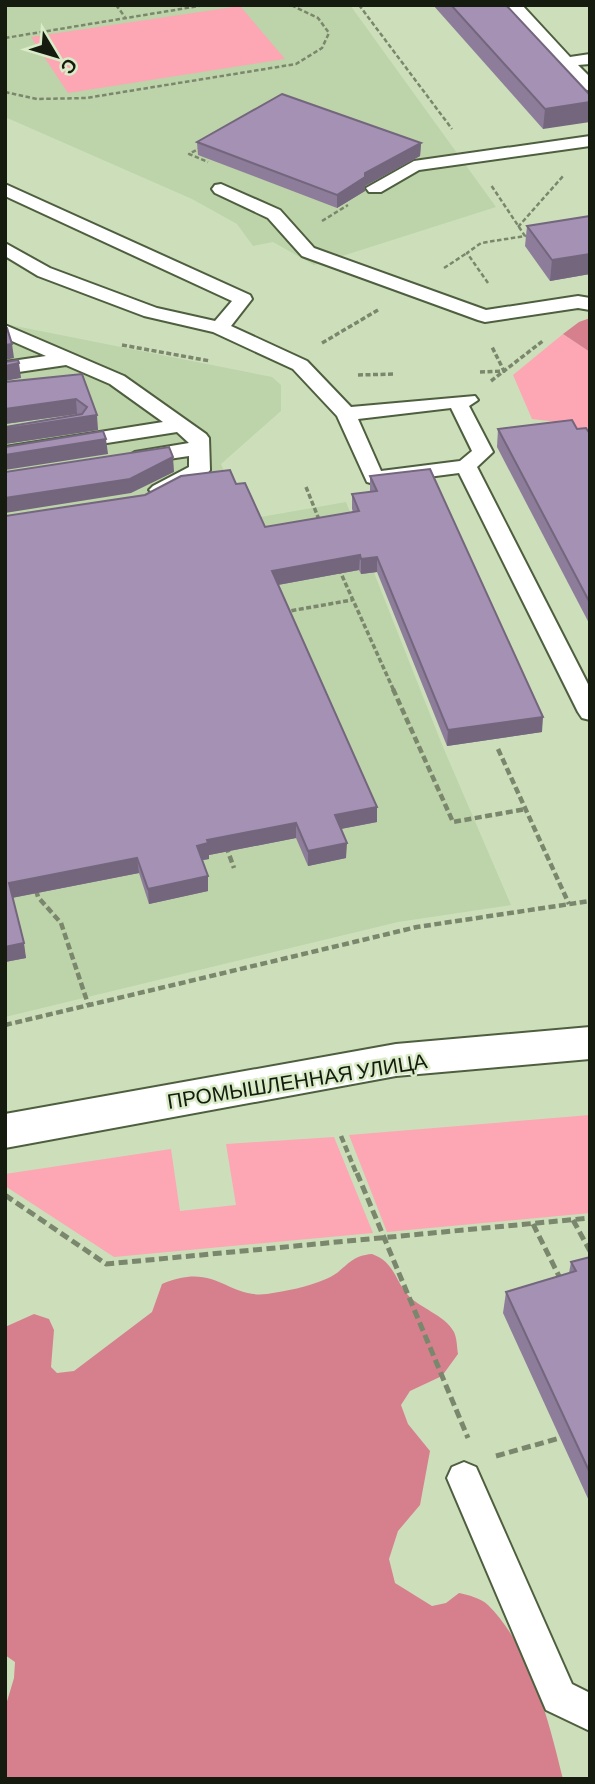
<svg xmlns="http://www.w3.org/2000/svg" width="595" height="1784" viewBox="0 0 595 1784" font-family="Barlow,sans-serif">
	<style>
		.built { fill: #bdd3a9 }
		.green { fill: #fca7b3 }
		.forest { fill: #d6808d }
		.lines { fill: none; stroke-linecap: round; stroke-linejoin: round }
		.lane-casing { stroke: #4e5f3f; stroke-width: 4 }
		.secondary-casing { stroke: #4e5f3f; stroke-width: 4 }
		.path-far3 { stroke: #7a876d; stroke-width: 2.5; stroke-dasharray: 4.5 2.5; stroke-linecap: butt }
		.path-far2 { stroke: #7a876d; stroke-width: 3.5; stroke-dasharray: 5 2.5; stroke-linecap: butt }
		.path-far1 { stroke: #7a876d; stroke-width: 4.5; stroke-dasharray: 7 3.5; stroke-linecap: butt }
		.path { stroke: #7a876d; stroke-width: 5; stroke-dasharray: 9 4.5; stroke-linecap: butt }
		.lane { fill: #fff; fill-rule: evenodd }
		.secondary { fill: #fff; fill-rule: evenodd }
		.wall { fill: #8d7d9a }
		.shaded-wall { fill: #73667d }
		.building { fill: #a491b3; stroke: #73667d; stroke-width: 2 }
		.labels { text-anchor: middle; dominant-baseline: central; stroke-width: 5; stroke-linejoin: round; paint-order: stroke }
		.street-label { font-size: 21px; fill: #151c0f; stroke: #d9ecc7 }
	</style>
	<rect width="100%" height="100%" fill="#ccdfba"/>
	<g class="built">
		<path d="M5 5H350L496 207 314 265 273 242 253 246 237 224 192 199 5 117Z"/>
		<path d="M5 324 272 377 281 385V411L221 464 236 499 255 518 346 502 443 747 511 905 398 922 5 1017Z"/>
	</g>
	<g class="green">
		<path d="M240 6 285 59 68 93 31 37Z"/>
		<path d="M563 334 590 352V444L565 423 532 419 513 375Z"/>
		<path d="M590 1115V1213L387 1232 349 1135Z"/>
		<path d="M334 1137 373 1233 114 1257 5 1186V1174L171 1149 180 1211 236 1205 226 1144Z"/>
	</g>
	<g class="forest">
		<path d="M590 318V352L563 334 579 322Z"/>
		<path d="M372 1254C394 1262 394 1278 407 1294 420 1309 444 1314 454 1332 457 1338 457 1348 458 1354L442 1376 410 1391 401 1405 408 1424 430 1451 420 1505 398 1531 389 1559 395 1583 432 1606 446 1603 459 1593C468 1595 481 1598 488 1605 531 1648 549 1722 563 1779H5V1708L14 1678 15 1662 5 1655V1327L34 1314 49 1319 54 1330 51 1367 57 1373 74 1371 152 1312 162 1284C216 1261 227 1299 267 1294 286 1291 308 1287 326 1279 346 1271 347 1256 372 1254Z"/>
	</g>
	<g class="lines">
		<defs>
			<g id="lane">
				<path d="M506 5H522L570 57 590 54V64L578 65 590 77V91L584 89Z"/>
				<path d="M590 136V146L419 170 381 192H369L366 188 414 161Z"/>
				<path d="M5 184 250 295 252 299 231 326 307 361 351 407 475 396 478 400 469 406 493 452 477 467 590 688V720L582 718 578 712 459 473 374 484 367 482 337 416 293 369 213 332 144 316 38 276 5 256V243L50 268 157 308 215 321 232 301 5 196ZM451 408 472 451 460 461 381 471 358 419Z"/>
				<path d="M221 184 280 210 314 248 486 310 578 296 590 298V310L578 308 485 322 478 320 302 256 268 218 215 193 212 189 215 185Z"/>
				<path d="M5 325 124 376 206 434 209 438 210 470 207 474 160 496 149 490 153 486 189 467V456L135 464 125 458 135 452 189 443 177 432 5 459V447L163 422 110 384 66 365 5 374V362L46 356 5 338Z"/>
				<path d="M464 1462 476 1467 572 1684 590 1693V1731L546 1710 447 1478 452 1467Z"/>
			</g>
			<path id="secondary" d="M590 1027V1059L396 1076 5 1148V1114L396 1044Z"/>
		</defs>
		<use href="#lane" class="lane-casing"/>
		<use href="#secondary" class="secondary-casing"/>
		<g class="path-far3">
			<path d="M116 5 125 17"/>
			<path d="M359 5 452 129"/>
			<path d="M5 38 205 5"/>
			<path d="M5 92 37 99 86 98 296 64 322 48 329 33 318 18 291 5"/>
			<path d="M202 147 189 154 208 162"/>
			<path d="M322 221 348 205"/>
			<path d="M518 227 564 175"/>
			<path d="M444 268 467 253"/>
			<path d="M488 283 467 253 481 243 525 236 491 185"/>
		</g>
		<g class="path-far2">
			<path d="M322 343 378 310"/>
			<path d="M122 345 210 361"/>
			<path d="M480 372 504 371 544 340"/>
			<path d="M358 375 395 374"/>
			<path d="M491 381 504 371 492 347"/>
			<path d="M306 487 320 522"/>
			<path d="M339 569 394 691"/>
			<path d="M284 612 352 600"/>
		</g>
		<g class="path-far1">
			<path d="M393 689 453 822 526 809"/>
			<path d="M498 749 569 904"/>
			<path d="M226 846 234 868"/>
			<path d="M36 890 38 897 61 923 88 1004"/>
			<path d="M5 1025 417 927 590 901"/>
			<path d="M341 1136 357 1175"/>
		</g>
		<g class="path">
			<path d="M357 1173 468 1438"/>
			<path d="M5 1195 106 1264 590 1218"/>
			<path d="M573 1220 590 1251"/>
			<path d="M533 1224 561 1280"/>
			<path d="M496 1456 560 1438"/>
		</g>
		<use href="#lane" class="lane"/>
		<use href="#secondary" class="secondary"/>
	</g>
	<g class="wall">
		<path d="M433 5H506L590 95 543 129Z"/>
		<path d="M197 142 421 143 420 156 365 186V191L337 208 198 155Z"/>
		<path d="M590 216V274L550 281 525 246 527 226Z"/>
		<path d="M82 374 98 430 5 444V427L79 415 77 414 5 424V382Z"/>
		<path d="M498 429H577L590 434V625L497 447Z"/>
		<path d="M370 476 542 732 447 746 377 572 361 574 359 570 278 585 377 807V822L341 829 346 858 308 866 296 838 209 855V859L202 860 208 876V891L149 904 139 873 12 898 26 958 5 962V516L236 484 265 527 353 512 352 509V494L370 492Z"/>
		<path d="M590 1257V1503L503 1313 506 1292 569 1273 571 1262Z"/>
	</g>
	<g class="shaded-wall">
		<path d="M590 102V122L543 129 545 109Z"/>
		<path d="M421 143 420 156 365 186V191L337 208V195L365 173Z"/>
		<path d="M590 254V274L550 281 552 260Z"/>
		<path d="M12 344 14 358 5 360V345Z"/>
		<path d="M19 363 21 378 5 381V366Z"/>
		<path d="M76 399 77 414 5 424V409Z"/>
		<path d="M97 415 98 430 5 444V429Z"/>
		<path d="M106 439 108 454 5 470V455Z"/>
		<path d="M173 457 174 472 131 493 5 513V498Z"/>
		<path d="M360 555 359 570 272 586V571Z"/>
		<path d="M377 557V572L361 574V559Z"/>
		<path d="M543 717 542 732 447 746 448 730Z"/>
		<path d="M377 807V822L335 830V815Z"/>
		<path d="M296 823V838L209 855V859L197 861V846L207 840Z"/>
		<path d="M347 843 346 858 308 866V851Z"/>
		<path d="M137 858 139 873 11 898 9 883Z"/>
		<path d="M208 876V891L149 904 148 889Z"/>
		<path d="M24 943 26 958 5 962V947Z"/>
	</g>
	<g class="building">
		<path d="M451 5H506L590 95V102L545 109Z"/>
		<path d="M282 94 421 143 365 173V177L337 195 197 142Z"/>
		<path d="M590 216V254L552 260 527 226Z"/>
		<path d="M5 327 7 328 12 344 5 345Z"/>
		<path d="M18 360 19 363 5 366V362Z"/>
		<path d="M82 374 97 415 5 429V427L82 414 87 407 76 399 5 409V382Z"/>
		<path d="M572 420 577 429 586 428 590 434V603L498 429Z"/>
		<path d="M103 431 106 439 5 455V447Z"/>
		<path d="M169 447 173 457 130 479 5 498V472Z"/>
		<path d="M430 469 543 717 448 730 377 557 361 559 360 555 272 571 377 807 335 815 347 843 308 851 296 823 207 840 208 843 197 846 208 876 148 889 137 858 9 883 24 943 5 947V516L145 495 181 476 230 470 236 484 245 483 265 527 359 511 352 494 377 491 370 476Z"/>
		<path d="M590 1257V1473L506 1292 576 1271 571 1262Z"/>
	</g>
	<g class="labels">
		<g class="street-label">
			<text transform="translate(297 1080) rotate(-9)">ПРОМЫШЛЕННАЯ УЛИЦА</text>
		</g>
	</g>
	<rect width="595" height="1784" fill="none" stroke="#151c0f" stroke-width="14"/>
	<g transform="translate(56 56) rotate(128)" stroke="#d9ecc7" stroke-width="5" paint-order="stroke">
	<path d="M0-5L12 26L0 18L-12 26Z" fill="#151c0f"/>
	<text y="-10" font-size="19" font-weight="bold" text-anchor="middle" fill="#151c0f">С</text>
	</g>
</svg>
